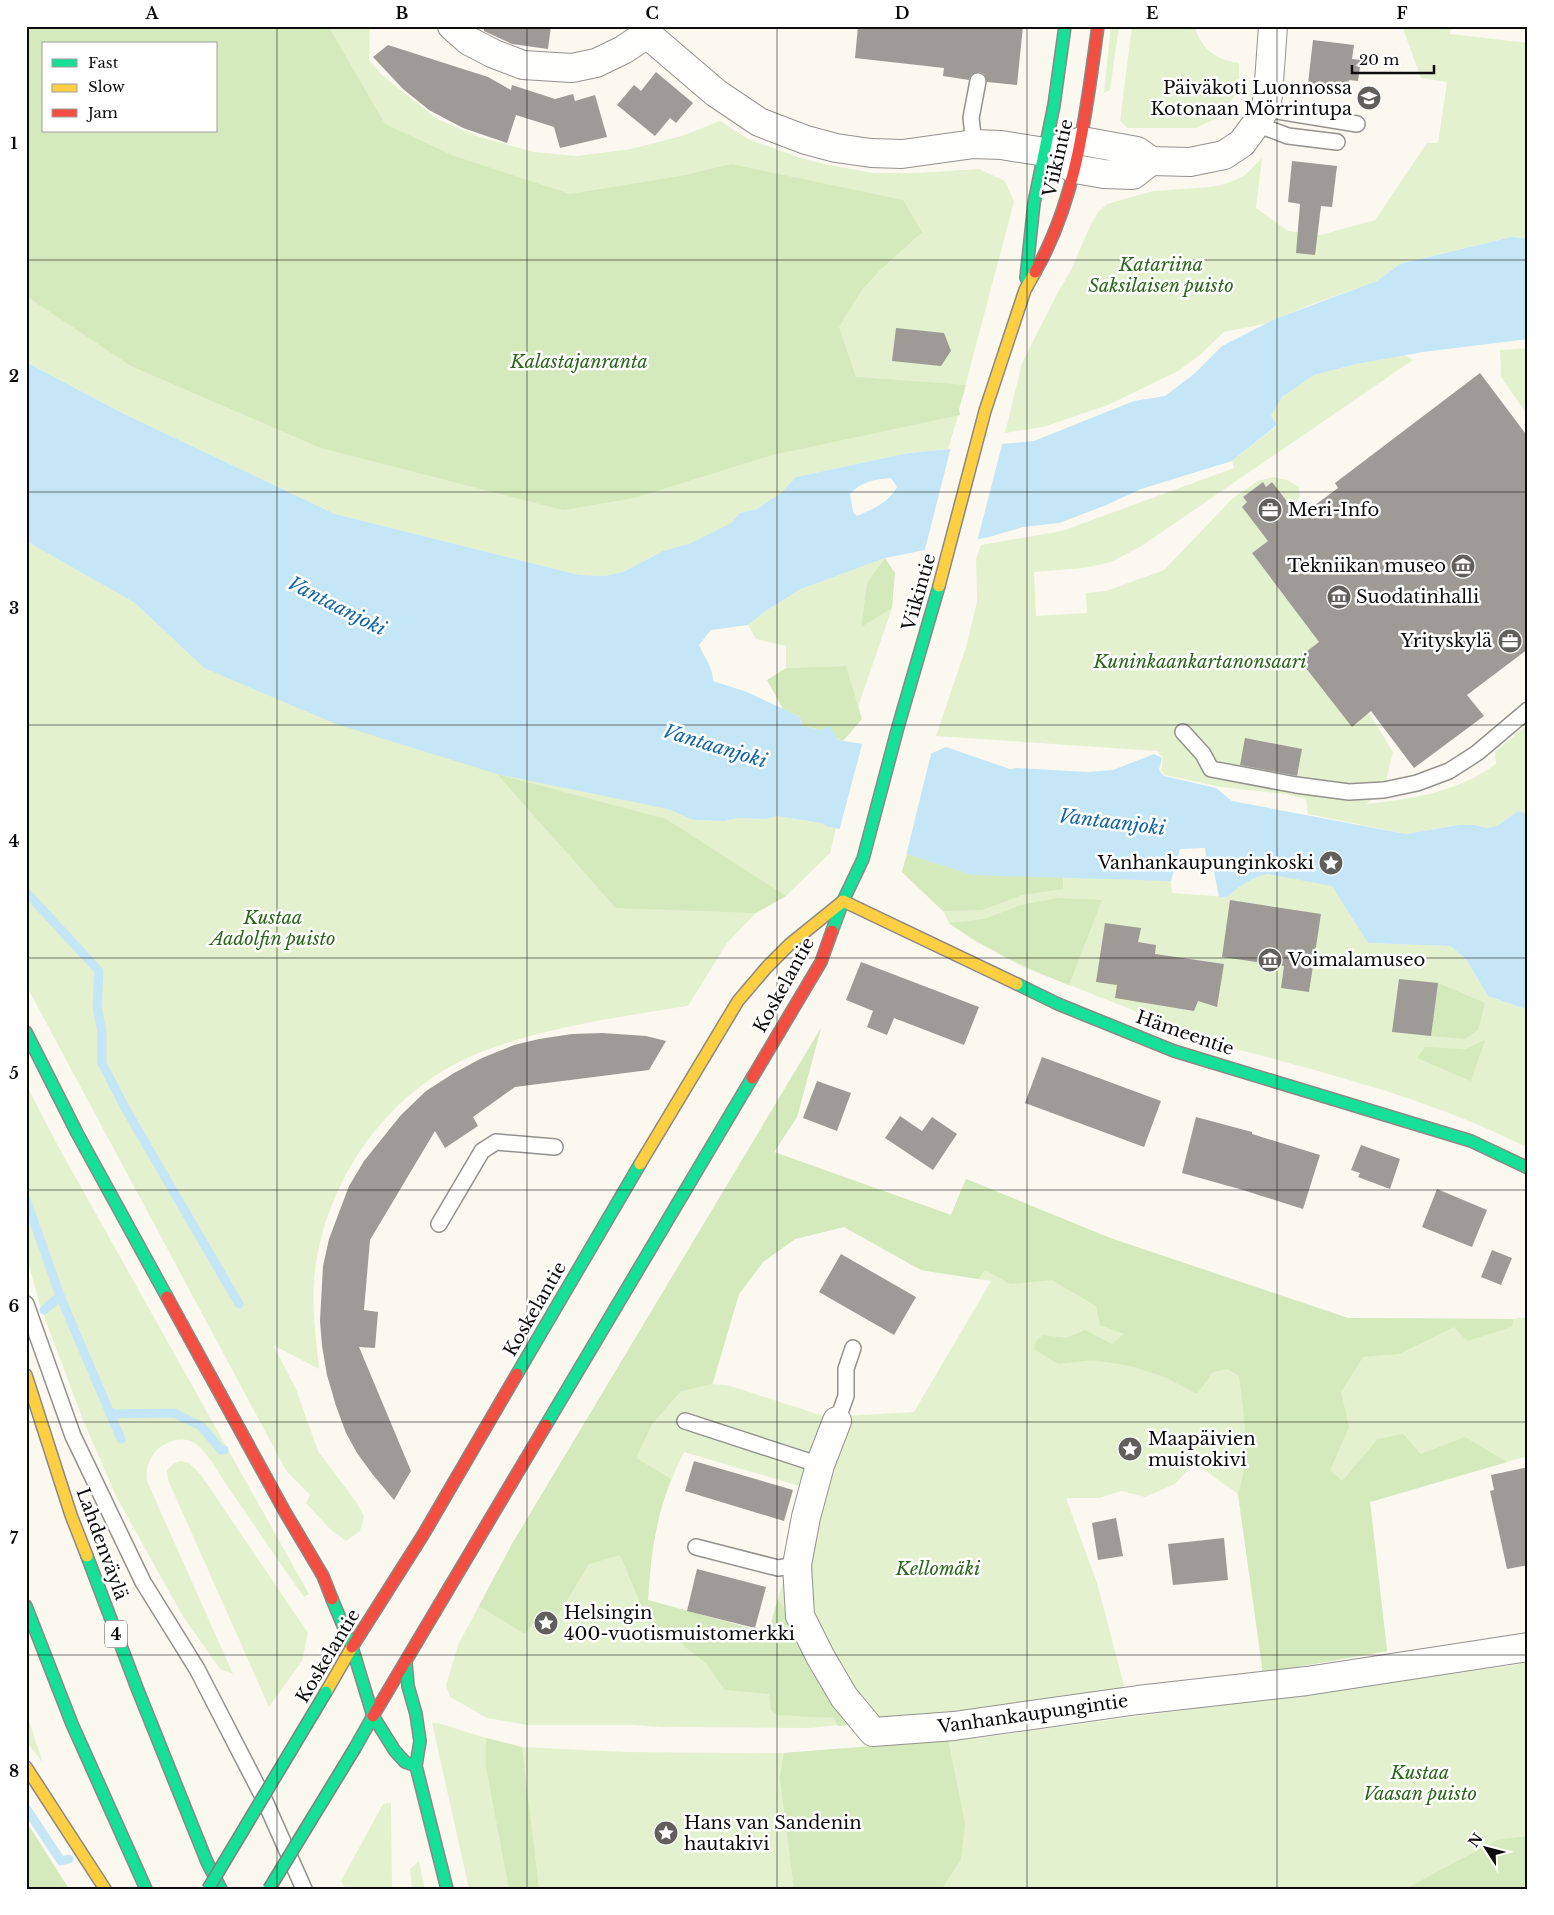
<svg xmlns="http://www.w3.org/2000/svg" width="1554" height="1915" viewBox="0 0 1554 1915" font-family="'Libre Baskerville',serif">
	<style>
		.green { fill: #e4f1ce; fill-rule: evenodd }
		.forest { fill: #d4e9bc; fill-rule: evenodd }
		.water { fill: #c4e6f6; fill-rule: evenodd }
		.pier { fill: #fbf8f0 }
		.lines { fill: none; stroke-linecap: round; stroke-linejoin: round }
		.stream { stroke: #c4e6f6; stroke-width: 9 }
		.building { fill: #9e9a96 }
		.lane-casing { stroke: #94928f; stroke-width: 18 }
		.street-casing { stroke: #94928f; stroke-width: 30 }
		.fast-casing { stroke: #8a8985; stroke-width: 14 }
		.slow-casing { stroke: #8a8985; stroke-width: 14 }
		.jam-casing { stroke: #8a8985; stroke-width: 14 }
		.lane { stroke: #fefefd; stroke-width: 15 }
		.street { stroke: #fefefd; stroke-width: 28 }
		.fast { stroke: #16e098; stroke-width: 11 }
		.slow { stroke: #ffcf43; stroke-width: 11 }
		.jam { stroke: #f24e42; stroke-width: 11 }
		.fast-bridge-casing { stroke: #81807c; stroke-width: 14; stroke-linecap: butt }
		.fast-bridge { stroke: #16e098; stroke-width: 11 }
		.grid { fill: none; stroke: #0c0c0c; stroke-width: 1; stroke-opacity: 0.55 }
		.labels { text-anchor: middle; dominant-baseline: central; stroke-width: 5; stroke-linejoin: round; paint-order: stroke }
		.shield { fill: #fff; stroke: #555; stroke-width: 1 }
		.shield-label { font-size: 16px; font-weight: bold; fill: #0c0c0c }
		.poi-label { font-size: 18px; fill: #0c0c0c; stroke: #fff; text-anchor: start }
		.street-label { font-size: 18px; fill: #0c0c0c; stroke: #fff }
		.park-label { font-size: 18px; font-style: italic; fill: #2b6719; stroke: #fff }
		.water-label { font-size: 19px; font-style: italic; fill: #0f66a5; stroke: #fff }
		.neatline { fill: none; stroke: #0c0c0c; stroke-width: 2 }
		.grid-label { font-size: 16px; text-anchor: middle; font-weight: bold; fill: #0c0c0c }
	</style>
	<rect width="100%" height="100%" fill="#fbf8f0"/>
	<g class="green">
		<path d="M26 26H370L369 60 383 76 437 119 480 137 534 152 577 156 631 149 682 136 720 121 748 139 801 158 824 164 873 173H917L979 169 1005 181 1014 202 959 409V413L948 449 908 453 796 477 782 492 757 509 740 513 731 523 691 543 663 551 623 572 604 576 579 575 335 514 122 413 26 362ZM44 44H216V131H44Z"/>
		<path d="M1111 26H1119L1110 90 1104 93Z"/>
		<path d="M1132 26H1194C1203 50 1214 59 1239 63V86L1233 98 1217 118 1196 128H1128L1120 121Z"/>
		<path d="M1402 26H1451L1450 34 1528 43V238L1510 237 1400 264 1377 281 1307 306 1264 324 1224 332 1200 355 1178 371 1108 405 1043 427 1005 433 1022 363 1057 294 1071 270 1090 226 1099 211 1107 204 1153 191 1211 187 1228 183 1244 176 1262 158 1256 208 1288 231 1321 235 1375 220 1427 143H1438L1447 82 1421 78Z"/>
		<path d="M1528 348V416L1501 377 1500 350Z"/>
		<path d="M1404 355 1413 360 1140 547 1111 562 1084 568 1034 572 1036 616 1087 613 1086 593 1106 591 1164 570 1233 498 1258 481 1273 477 1287 480 1299 487 1300 497 1293 505 1287 502 1272 483 1266 487 1263 482 1243 497 1247 502 1242 507 1257 525 1276 535 1252 553 1319 642 1298 659 1352 726 1369 713 1393 752 1384 790 1366 804C1413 799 1457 792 1496 764L1495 752 1528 724V817L1523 812 1518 811 1497 826 1487 828 1475 825H1459L1406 834 1308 814 1306 799 1285 794 1221 787 1165 775 1161 771 1163 758 1157 751 936 736 966 647 977 602 976 559 981 545 1062 531 1234 468 1232 461 1277 426 1271 416 1282 397 1314 375 1357 364Z"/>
		<path d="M26 541 135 603 204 668 668 809 693 820 725 821 737 818 766 819 777 816 821 823 828 827 836 828 830 853 786 896 756 913 727 943 688 1006C618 1017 547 1027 481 1052 391 1087 327 1176 315 1271 311 1304 316 1337 319 1369L273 1345 296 1389 318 1451 356 1502 364 1516 360 1531 346 1541 331 1530 306 1503 310 1495 287 1472 26 985Z"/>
		<path d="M885 558 867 584 861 626 892 608 858 707 846 666 786 668V646L756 639 748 625 767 610 801 589Z"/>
		<path d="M907 854 972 875 1158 880 1171 881 1172 893 1227 897C1239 886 1253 877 1268 874L1333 886 1368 943 1450 946 1466 959 1488 996 1528 1010V1148C1406 1086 1271 1061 1141 1023L1143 1014 1023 967 971 939 949 923 943 911 902 872Z"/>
		<path d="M821 1028 797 1117 774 1152 951 1215 966 1179 1110 1238 1348 1318 1513 1319 1528 1317V1456L1370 1502 1387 1651 1263 1673 1238 1494 1194 1463 1175 1484 1145 1497 1121 1491 1099 1498H1066L1097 1583 1126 1693 811 1728 662 1727 633 1725H528L487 1718 450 1697 446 1685 459 1643 512 1544ZM844 1227 921 1270 991 1281 914 1412 827 1417 727 1385 713 1384 739 1294 763 1262 795 1239ZM684 1452 810 1489 768 1633 648 1600C651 1541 658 1505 684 1452Z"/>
		<path d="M26 1084 58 1146 309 1594 304 1597C279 1562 255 1526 230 1490 221 1477 209 1454 196 1444 183 1435 167 1441 157 1450 148 1460 146 1468 147 1481L233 1674 220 1669 182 1615 116 1496 83 1420 40 1305 26 1255Z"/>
		<path d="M180 1461 189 1463 201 1475 308 1633 302 1661 269 1707 168 1480 167 1470 173 1464Z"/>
		<path d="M1528 1661V1889H469L432 1723H438L486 1738 522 1747 624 1752 784 1753 978 1738 1516 1665Z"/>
		<path d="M26 1712 43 1763 26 1741Z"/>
		<path d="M391 1803 392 1889H346L341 1881 383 1804Z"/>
		<path d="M419 1861 425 1889H412L410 1869Z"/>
	</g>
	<g class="forest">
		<path d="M26 26H328L385 124 454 156 570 194 686 175 731 164 903 200 922 232 879 271 861 291 839 327 856 377 966 385 959 409 960 415 772 455 634 498 563 510 321 448 131 366 26 296ZM44 44H216V131H44Z"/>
		<path d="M885 558 895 573 892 608 861 627 867 583Z"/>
		<path d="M846 666 862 719 843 741 838 739 822 730 801 726 800 717 783 709 767 680 786 668Z"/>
		<path d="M497 774 666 819 786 896 756 913 616 908Z"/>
		<path d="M907 854 972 875 1063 877V889L1022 895 982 910 943 911 902 872Z"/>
		<path d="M1058 898 1102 900 1069 985C1026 968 986 949 949 923L984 919 1021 905Z"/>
		<path d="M1438 983 1485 1003 1478 1030 1465 1039 1431 1036Z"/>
		<path d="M821 1028 797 1117 774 1152 951 1215 966 1179 1110 1238 1348 1318 1513 1319 1512 1327 1467 1341 1454 1327 1399 1354 1363 1357 1341 1392 1349 1427 1330 1470 1342 1481 1378 1439 1403 1434 1421 1454 1465 1437 1507 1462 1370 1502 1387 1651 1263 1673 1238 1494C1251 1455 1244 1416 1239 1376L1227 1369 1213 1372 1197 1394 1167 1378 1131 1366 1092 1360 1058 1364 1034 1349 1036 1341 1043 1335 1066 1338 1085 1330 1112 1344 1124 1334 1100 1325 1096 1306 1052 1280 1010 1284 985 1270 978 1279 921 1270 844 1227 795 1239 763 1262 739 1294 712 1384 681 1391 652 1424 636 1458 671 1479C655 1522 651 1554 648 1600L768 1633 778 1599 857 1724 838 1726 834 1718 777 1715 771 1710 769 1694 725 1690 706 1663 676 1640 651 1629 620 1555 589 1564 555 1620 547 1617 542 1623 536 1619 525 1634 479 1606 512 1544Z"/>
		<path d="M1485 1040 1471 1081 1417 1058 1425 1047 1465 1049Z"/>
		<path d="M486 1738 522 1747 539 1889H509L486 1767Z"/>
		<path d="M948 1740 965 1824 961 1859 943 1887 944 1889H794L780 1778 784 1753Z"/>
		<path d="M26 1821 69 1889H26Z"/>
		<path d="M1528 1836V1889H1405L1497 1840Z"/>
	</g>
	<path class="water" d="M1511 237 1528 238V339L1423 352 1357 364 1314 375 1282 397 1271 416 1277 425 1232 461 1141 489 1104 506 1059 523 1023 527 989 537 885 558 801 589 767 610 748 625 711 630 699 645C704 657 713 667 713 681L747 692 800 717 801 726 822 730 827 727H831L837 739 843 741 930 754 946 747 1010 769 1017 768 1088 772 1113 770 1154 754 1162 758 1159 770 1164 776 1216 788 1232 801 1406 834 1459 825H1475L1487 828 1497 826 1518 811 1523 812 1528 817V1010L1488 996 1466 959 1450 946 1368 943 1332 886 1268 874C1253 877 1239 886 1227 897H1219L1213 867 1207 866 1205 848 1180 849 1171 881 972 875 907 854 836 828 828 827 821 823 777 816 766 819 737 818 725 821 693 820 668 809 497 774 336 724 204 668 135 603 26 541V362L122 413 335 514 579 575 604 576 623 572 663 551 691 543 731 523 740 513 757 509 782 492 796 477 908 453 1034 441 1134 401 1165 396 1194 374 1222 346 1275 319 1377 281 1400 264ZM891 478 897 487C888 503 873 509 857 516L853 512 850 494C860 482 875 479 891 478Z"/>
	<g class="pier">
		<path d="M1003 441 977 542 924 553 951 447Z"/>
		<path d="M863 741 932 750 906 856 839 831Z"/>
	</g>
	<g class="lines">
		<g class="stream">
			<path d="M26 892 99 971 97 1006 102 1033V1063L125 1108 239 1304"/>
			<path d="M26 1199 60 1296"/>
			<path d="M44 1310 60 1296 121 1439"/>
			<path d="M110 1414 174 1413 201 1426 221 1450H224"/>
			<path d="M26 1808 61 1861 69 1859"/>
		</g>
	</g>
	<g class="building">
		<path d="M484 26H551L548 49 512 44 484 31Z"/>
		<path d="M858 26H1023L1017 85 987 82 984 74 979 72 971 75 969 80 943 76 944 68 855 58Z"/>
		<path d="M1313 40 1354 45 1352 59 1361 60 1358 81 1349 80 1347 96 1307 92Z"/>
		<path d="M388 45 488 77 511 90 512 85 555 99 573 94 575 101 595 95 607 137 560 148 554 127 516 115 507 143 463 128 429 110 403 89 373 57Z"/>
		<path d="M656 72 693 103 676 123 670 118 655 136 617 105 634 85 641 91Z"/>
		<path d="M1292 161 1337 166 1332 207 1321 206 1315 255 1296 253 1300 204 1288 202Z"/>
		<path d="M896 328 944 333 951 351 941 366 892 361Z"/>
		<path d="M1480 373 1528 437V649L1467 695 1484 716 1414 768 1371 711 1352 727 1298 658 1319 642 1252 553 1268 541 1242 507 1247 502 1243 497 1263 482 1266 487 1272 482 1299 517 1338 488 1335 483Z"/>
		<path d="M1245 738 1302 749 1297 776 1240 765Z"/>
		<path d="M1230 900 1321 914 1309 992 1281 988 1284 966 1222 957Z"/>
		<path d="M1105 923 1141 928 1138 942 1156 945 1155 954 1224 964 1217 1007 1198 1001 1194 1011 1115 998 1117 985 1096 982Z"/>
		<path d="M861 962 979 1007 964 1045 894 1018 887 1035 867 1027 873 1011 846 1000Z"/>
		<path d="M1399 979 1438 983 1431 1036 1392 1032Z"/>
		<path d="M602 1033 646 1036 666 1041 649 1070 515 1087 473 1117 478 1126 445 1148 435 1131 370 1240 364 1310 378 1312 375 1348 359 1347 411 1471 394 1500 373 1475 357 1453 346 1433 336 1406 327 1375 322 1346 320 1321 323 1266 329 1239 349 1186 364 1161 401 1115 426 1091 454 1073 482 1058 514 1045 539 1039 572 1034Z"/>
		<path d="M1042 1057 1161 1101 1144 1147 1025 1103Z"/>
		<path d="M817 1081 851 1093 837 1131 803 1118Z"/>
		<path d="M900 1116 922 1131 932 1117 957 1134 933 1170 885 1138Z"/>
		<path d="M1196 1117 1252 1132V1134L1320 1155 1303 1209 1243 1190 1182 1173Z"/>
		<path d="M1361 1145 1400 1159 1390 1189 1358 1177 1360 1173 1351 1170Z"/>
		<path d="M1437 1189 1487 1210 1472 1247 1422 1227Z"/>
		<path d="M1492 1250 1512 1258 1501 1285 1481 1277Z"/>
		<path d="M841 1254 916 1297 894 1335 819 1292Z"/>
		<path d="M694 1461 793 1490 784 1521 685 1491Z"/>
		<path d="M1528 1467V1565L1507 1569 1490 1491 1494 1490 1491 1475Z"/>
		<path d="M1116 1518 1123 1556 1098 1560 1092 1523Z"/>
		<path d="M1224 1538 1228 1580 1173 1585 1168 1544Z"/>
		<path d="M697 1569 766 1587 755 1628 687 1611Z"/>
	</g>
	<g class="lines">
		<defs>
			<g id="lane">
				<path d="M1265 109 1357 124"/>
				<path d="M1256 124 1288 136 1337 142"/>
				<path d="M974 144 971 118 978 81"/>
				<path d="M1183 732 1203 754 1211 769 1296 785 1349 792 1384 790 1417 783 1449 771 1477 753 1528 710"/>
				<path d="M439 1224 482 1151 496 1142 555 1147"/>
				<path d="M26 1304 73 1436 143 1582 197 1669 264 1799 304 1889"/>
				<path d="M685 1421 820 1465"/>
				<path d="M837 1421 846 1396V1369L853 1348"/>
				<path d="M696 1547 778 1568 797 1565"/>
			</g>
			<g id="street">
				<path d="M452 26 469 41 494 54 523 65 572 68 596 63 623 50 647 34"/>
				<path d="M650 26 647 34 716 93 759 122 806 140 836 148 871 153 902 154 974 144 1001 145 1045 152 1075 169 1104 174 1133 175 1151 161"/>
				<path d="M1060 148 1082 141 1137 151 1151 161 1190 162 1224 155 1242 143 1256 124 1265 109 1268 96 1273 26"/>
				<path d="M837 1421 820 1465 806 1517 797 1565 800 1616 820 1656 844 1697 873 1732 954 1726 1138 1700 1307 1681 1528 1647"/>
			</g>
			<g id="fast">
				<path d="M1026 278 1034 203 1054 105 1065 26"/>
				<path d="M832 931 843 901 863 859 898 727 939 586"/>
				<path d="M1017 984 1058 1004 1174 1051 1471 1141 1528 1168"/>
				<path d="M26 1032 77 1133 167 1297"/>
				<path d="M517 1374 640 1164"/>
				<path d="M546 1425 752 1078"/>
				<path d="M87 1556 137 1688 207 1862 221 1889"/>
				<path d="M332 1599 352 1647 373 1716 395 1751 405 1762 416 1766"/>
				<path d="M26 1606 72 1724 146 1889"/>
				<path d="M406 1663 408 1686 416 1714 420 1741 416 1766 447 1889"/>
				<path d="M355 1748 373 1716"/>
			</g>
			<g id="slow">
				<path d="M939 586 985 411 1025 290 1035 272"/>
				<path d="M843 901 1017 984"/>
				<path d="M640 1164 738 1001 767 967 790 944 842 902"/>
				<path d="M26 1375 71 1515 87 1556"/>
				<path d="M326 1692 352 1647"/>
				<path d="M26 1767 105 1889"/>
			</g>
			<g id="jam">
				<path d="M1035 272C1078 197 1086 111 1098 26"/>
				<path d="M752 1078 821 962 832 931"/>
				<path d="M167 1297 285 1512 323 1576 332 1599"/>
				<path d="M352 1647 423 1535 517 1374"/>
				<path d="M373 1716 546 1425"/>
			</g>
		</defs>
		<use href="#lane" class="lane-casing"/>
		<use href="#street" class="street-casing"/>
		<use href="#fast" class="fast-casing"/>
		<use href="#slow" class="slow-casing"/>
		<use href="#jam" class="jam-casing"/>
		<use href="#lane" class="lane"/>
		<use href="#street" class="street"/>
		<use href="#fast" class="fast"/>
		<use href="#slow" class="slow"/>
		<use href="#jam" class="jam"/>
		<defs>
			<g id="fast-bridge">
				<path d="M208 1889 326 1692"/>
				<path d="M269 1889 355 1748"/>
			</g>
		</defs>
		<use href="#fast-bridge" class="fast-bridge-casing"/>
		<use href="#fast-bridge" class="fast-bridge"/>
	</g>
	<path class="grid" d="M277 26V1889M527 26V1889M777 26V1889M1027 26V1889M1277 26V1889M26 260H1528M26 492H1528M26 725H1528M26 958H1528M26 1190H1528M26 1422H1528M26 1655H1528"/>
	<defs>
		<symbol id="school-disc" viewBox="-11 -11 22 22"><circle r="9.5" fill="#605f5c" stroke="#fff"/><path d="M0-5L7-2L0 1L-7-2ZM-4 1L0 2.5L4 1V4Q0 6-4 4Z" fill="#fff"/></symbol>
		<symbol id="office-disc" viewBox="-11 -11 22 22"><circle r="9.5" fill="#605f5c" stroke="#fff"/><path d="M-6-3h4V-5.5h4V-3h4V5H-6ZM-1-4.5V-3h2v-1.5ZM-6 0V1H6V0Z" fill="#fff"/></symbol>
		<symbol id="museum-disc" viewBox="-11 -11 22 22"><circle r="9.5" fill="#605f5c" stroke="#fff"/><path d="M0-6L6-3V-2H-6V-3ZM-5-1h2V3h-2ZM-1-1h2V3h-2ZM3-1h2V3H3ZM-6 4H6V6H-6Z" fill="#fff"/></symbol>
		<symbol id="sight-disc" viewBox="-11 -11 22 22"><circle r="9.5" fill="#605f5c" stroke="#fff"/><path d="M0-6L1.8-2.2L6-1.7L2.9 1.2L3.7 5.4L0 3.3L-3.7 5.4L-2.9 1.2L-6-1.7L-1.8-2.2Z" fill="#fff"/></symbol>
	</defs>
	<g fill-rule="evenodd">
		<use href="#school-disc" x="1355" y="84" width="28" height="28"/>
		<use href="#office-disc" x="1256" y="496" width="28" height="28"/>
		<use href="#museum-disc" x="1449" y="552" width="28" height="28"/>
		<use href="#museum-disc" x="1325" y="583" width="28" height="28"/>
		<use href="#office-disc" x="1496" y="627" width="28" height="28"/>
		<use href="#sight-disc" x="1317" y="849" width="28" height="28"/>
		<use href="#museum-disc" x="1256" y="946" width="28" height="28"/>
		<use href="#sight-disc" x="1116" y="1435" width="28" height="28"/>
		<use href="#sight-disc" x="532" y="1609" width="28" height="28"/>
		<use href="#sight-disc" x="652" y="1819" width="28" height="28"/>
	</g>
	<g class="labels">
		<rect class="shield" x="105" y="1620.5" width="22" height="27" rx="4"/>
		<g class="shield-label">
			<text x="116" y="1634">4</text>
		</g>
		<g class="poi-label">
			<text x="1352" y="88" text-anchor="end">Päiväkoti Luonnossa<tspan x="1352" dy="21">Kotonaan Mörrintupa</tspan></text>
			<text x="1288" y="510">Meri-Info</text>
			<text x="1446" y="566" text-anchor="end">Tekniikan museo</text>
			<text x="1356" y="597">Suodatinhalli</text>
			<text x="1492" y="641" text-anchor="end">Yrityskylä</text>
			<text x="1314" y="863" text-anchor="end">Vanhankaupunginkoski</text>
			<text x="1288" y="960">Voimalamuseo</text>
			<text x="1148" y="1439">Maapäivien<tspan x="1148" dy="21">muistokivi</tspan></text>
			<text x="564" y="1613">Helsingin<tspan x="564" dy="21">400-vuotismuistomerkki</tspan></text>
			<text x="684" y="1823">Hans van Sandenin<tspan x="684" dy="21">hautakivi</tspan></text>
		</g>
		<g class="street-label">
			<text transform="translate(1058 158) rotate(-77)">Viikintie</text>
			<text transform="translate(919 592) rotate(-74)">Viikintie</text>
			<text transform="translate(784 985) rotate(-61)">Koskelantie</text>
			<text transform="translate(1185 1033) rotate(19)">Hämeentie</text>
			<text transform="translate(535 1309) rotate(-60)">Koskelantie</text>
			<text transform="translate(102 1544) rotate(70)">Lahdenväylä</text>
			<text transform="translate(328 1656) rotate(-59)">Koskelantie</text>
			<text transform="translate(1033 1714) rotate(-8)">Vanhankaupungintie</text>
		</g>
		<g class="park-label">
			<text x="1161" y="265">Katariina<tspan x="1161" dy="21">Saksilaisen puisto</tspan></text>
			<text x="579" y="362">Kalastajanranta</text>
			<text x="1200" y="662">Kuninkaankartanonsaari</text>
			<text x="273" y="918">Kustaa<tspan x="273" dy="21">Aadolfin puisto</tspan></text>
			<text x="938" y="1569">Kellomäki</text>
			<text x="1420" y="1773">Kustaa<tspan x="1420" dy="21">Vaasan puisto</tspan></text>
		</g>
		<g class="water-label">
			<text transform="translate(337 606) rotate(27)">Vantaanjoki</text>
			<text transform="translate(715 746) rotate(17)">Vantaanjoki</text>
			<text transform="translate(1112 822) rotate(7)">Vantaanjoki</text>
		</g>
	</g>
	<rect width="1554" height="1915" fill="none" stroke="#ffffff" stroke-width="55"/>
	<rect x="42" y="42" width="175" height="90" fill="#ffffff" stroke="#9e9e9e"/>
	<rect x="52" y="59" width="25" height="8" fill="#16e098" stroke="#9e9e9e"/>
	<text x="88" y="68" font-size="15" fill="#0c0c0c">Fast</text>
	<rect x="52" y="84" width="25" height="8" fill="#ffcf43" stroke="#9e9e9e"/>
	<text x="88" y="92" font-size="15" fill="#0c0c0c">Slow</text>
	<rect x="52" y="109" width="25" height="8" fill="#f24e42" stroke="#9e9e9e"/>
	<text x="88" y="118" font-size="15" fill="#0c0c0c">Jam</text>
	<g transform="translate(1486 1848) rotate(306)" stroke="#ffffff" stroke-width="4" paint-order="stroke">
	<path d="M0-4L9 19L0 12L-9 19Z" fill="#0c0c0c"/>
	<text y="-8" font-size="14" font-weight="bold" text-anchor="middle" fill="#0c0c0c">N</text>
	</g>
	<path d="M1352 65v8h82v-8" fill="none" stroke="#0c0c0c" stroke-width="2.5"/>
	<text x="1359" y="65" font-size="15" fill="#0c0c0c" stroke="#ffffff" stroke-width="4" paint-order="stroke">20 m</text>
	<rect x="28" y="28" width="1498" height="1860" class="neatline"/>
	<g class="grid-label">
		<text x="152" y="19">A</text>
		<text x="402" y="19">B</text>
		<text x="652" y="19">C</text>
		<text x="902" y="19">D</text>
		<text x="1152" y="19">E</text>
		<text x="1402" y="19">F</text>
		<text x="14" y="149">1</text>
		<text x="14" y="382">2</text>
		<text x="14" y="614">3</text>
		<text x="14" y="847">4</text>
		<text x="14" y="1079">5</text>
		<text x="14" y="1312">6</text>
		<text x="14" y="1544">7</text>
		<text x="14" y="1777">8</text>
	</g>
</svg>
